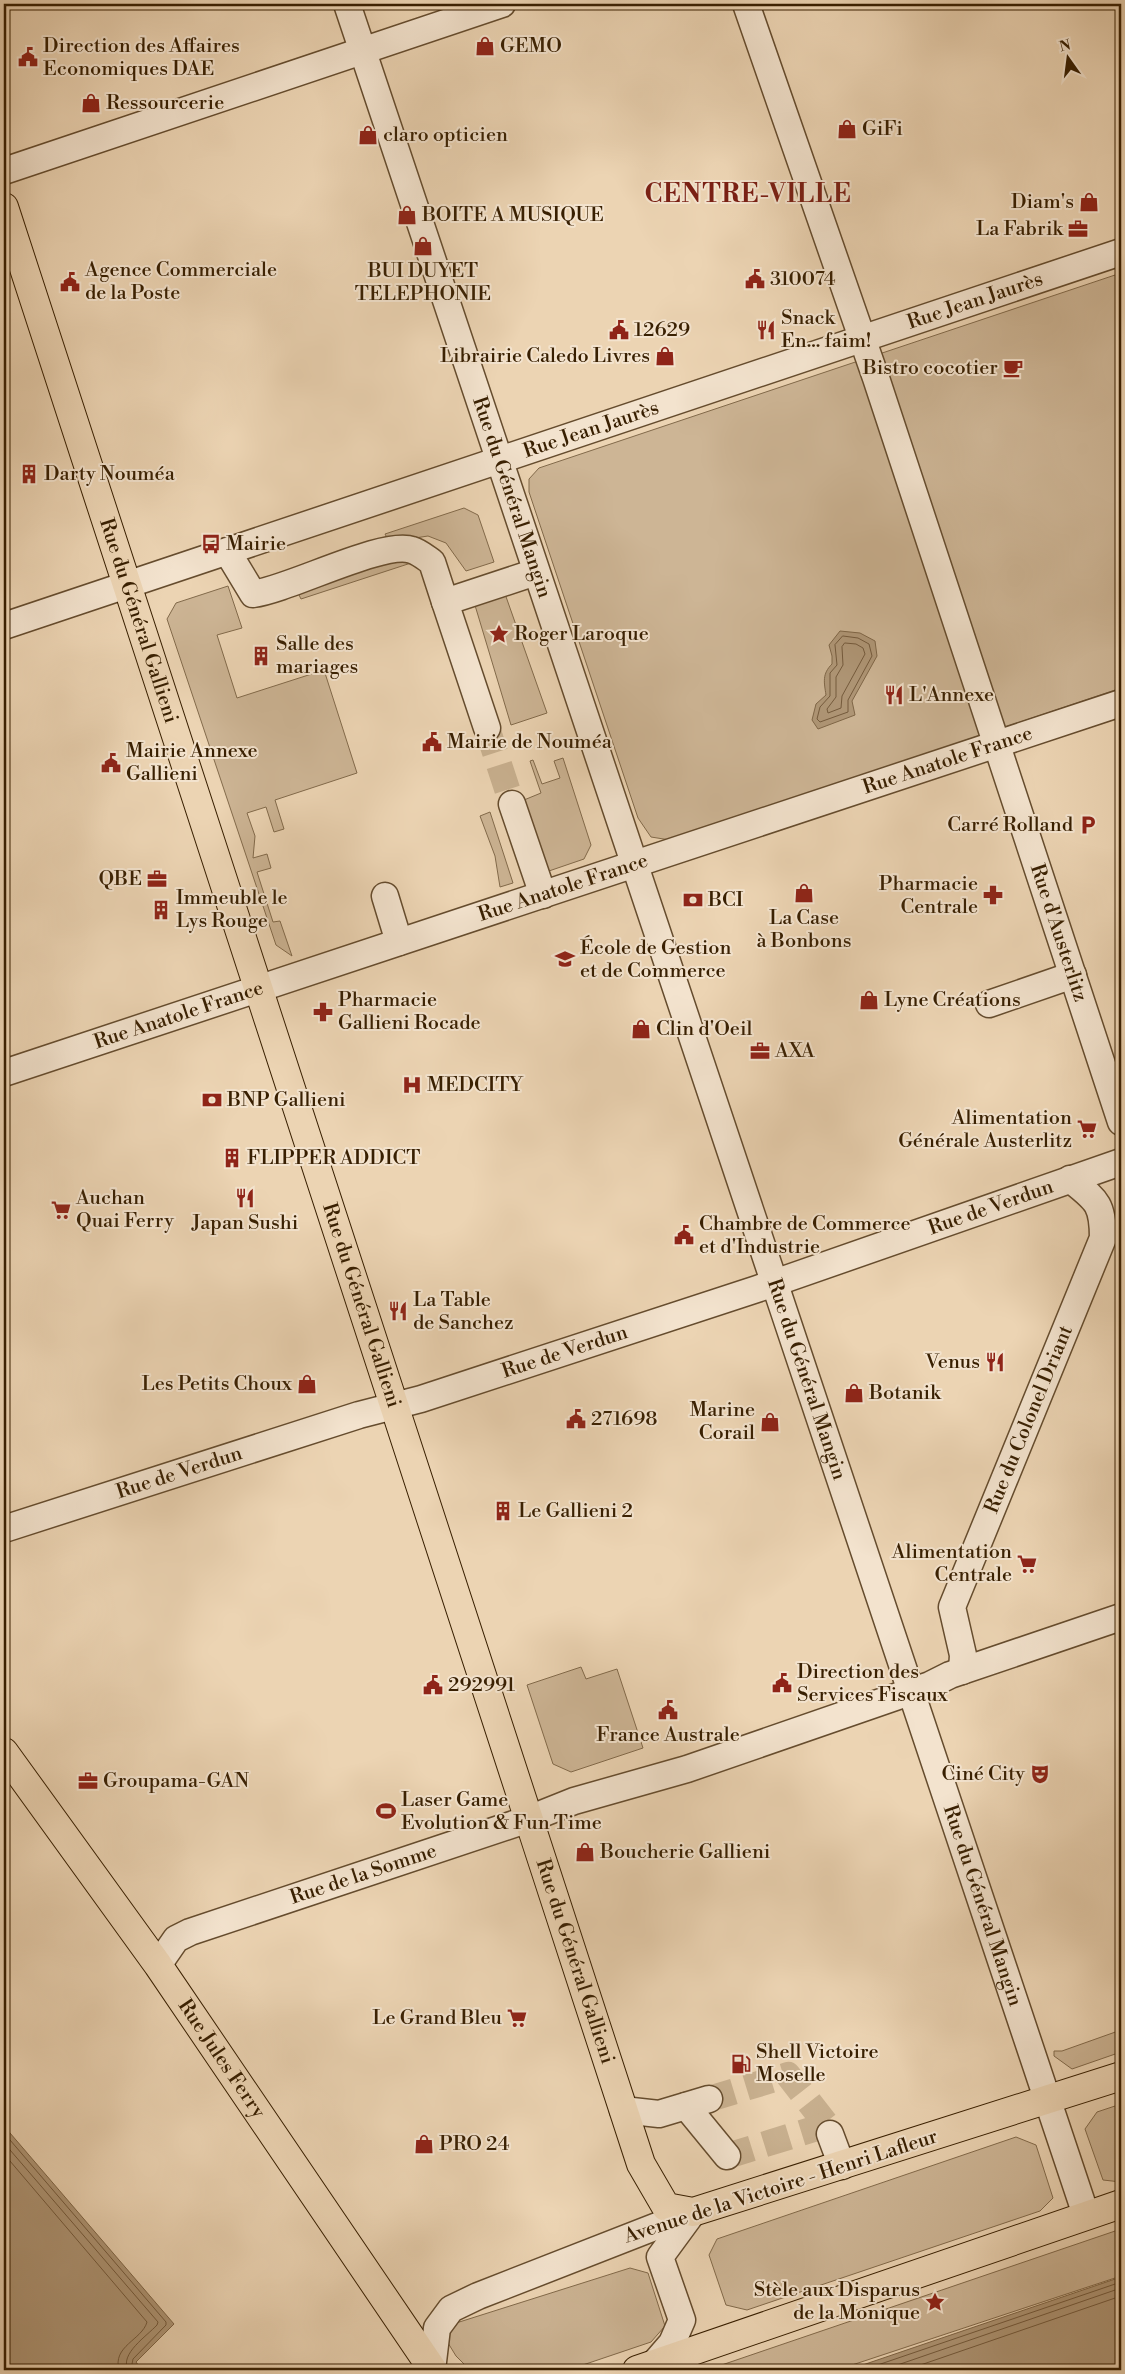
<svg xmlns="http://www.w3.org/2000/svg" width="1125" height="2374" viewBox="0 0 1125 2374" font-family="'Libre Bodoni',serif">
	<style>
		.green { fill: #cdb595; stroke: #826a4b }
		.water { fill: #af9676; stroke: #7f6647 }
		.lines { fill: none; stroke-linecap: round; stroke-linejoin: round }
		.shore { stroke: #745a3c; stroke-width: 1 }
		.minor-tunnel { stroke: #c8b08f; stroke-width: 26; stroke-dasharray: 26 13; stroke-linecap: butt }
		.minor-casing { stroke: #654c2e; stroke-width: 29 }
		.major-casing { stroke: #381f01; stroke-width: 30 }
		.minor { stroke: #f3e3ce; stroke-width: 26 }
		.major { stroke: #ecd4b3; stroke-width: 28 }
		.labels { text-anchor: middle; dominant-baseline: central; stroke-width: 4; stroke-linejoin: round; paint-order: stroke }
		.poi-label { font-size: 20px; fill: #381f01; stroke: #f3e3ce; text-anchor: start }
		.street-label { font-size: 20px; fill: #381f01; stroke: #f3e3ce }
		.district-label { font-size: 25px; font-weight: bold; letter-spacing: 1px; fill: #7a1f14; stroke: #f3e3ce }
	</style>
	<rect width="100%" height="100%" fill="#ecd4b3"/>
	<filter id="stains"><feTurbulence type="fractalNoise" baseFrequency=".004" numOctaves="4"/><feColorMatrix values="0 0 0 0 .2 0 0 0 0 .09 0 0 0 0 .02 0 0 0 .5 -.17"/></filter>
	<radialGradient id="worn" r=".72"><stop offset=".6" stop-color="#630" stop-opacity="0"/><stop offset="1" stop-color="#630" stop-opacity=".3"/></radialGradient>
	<g class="green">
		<path d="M1121 273V688L670 840 651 837 638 818 529 492V479L539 468Z"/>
		<path d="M464 508 478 515 494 562 466 571 446 543 428 536 389 542 385 534Z"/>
		<path d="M390 556 411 563 301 599 295 587Z"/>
		<path d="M228 586 242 628 217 635 237 698 324 670 357 773 275 800 284 829 274 832 266 807 247 813 255 836 253 858 267 854 271 868 257 872 273 922 280 921 292 956 276 945 167 619 176 603Z"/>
		<path d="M504 591 547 713 511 725 474 602Z"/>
		<path d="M563 758 591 845 584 859 546 872 524 800 541 793 530 761 533 760 542 784 560 778 554 761Z"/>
		<path d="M490 812 513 883 500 887 495 856 480 816Z"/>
		<path d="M581 1667 586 1679 617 1669 643 1748 571 1772 553 1764 527 1685Z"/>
		<path d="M1121 2030V2052L1072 2069 1054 2056V2051H1062Z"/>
		<path d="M1121 2104V2182L1103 2180 1085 2129 1097 2112Z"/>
		<path d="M1016 2137 1036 2145 1053 2198 1040 2211 747 2310 726 2305 709 2255 717 2239Z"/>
		<path d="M1121 2229V2276L837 2370H707Z"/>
		<path d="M630 2268 648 2273 665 2326 651 2342 568 2370H470L456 2356 445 2338 453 2324Z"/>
	</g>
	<g class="water">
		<path d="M840 631 860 633 875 641 877 656 852 701 855 715 818 729 812 720 816 704 826 695C824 682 822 674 832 664V656L829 645Z"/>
		<path d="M4 2126 174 2324 136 2362 142 2370H4Z"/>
		<path d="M1121 2277V2370H848Z"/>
	</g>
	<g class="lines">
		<g class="shore">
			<path d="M843 636 858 638 869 644 872 656 848 700V712L820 722 817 719 820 707 830 696V673L837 665 835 645Z"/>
			<path d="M845 643 856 644 863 648 865 654 842 696 841 708 828 713 827 709 836 697V677L843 665 842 647Z"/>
			<path d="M4 2133 166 2322V2325L133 2359 132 2364 136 2370"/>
			<path d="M4 2143 158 2322 157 2325C147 2336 119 2354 128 2370"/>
			<path d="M4 2154 147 2322C142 2340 112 2346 119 2370"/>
			<path d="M863 2370 1121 2282"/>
			<path d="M883 2370 1121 2288"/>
			<path d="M906 2370 1121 2296"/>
		</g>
		<g class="minor-tunnel">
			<path d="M487 728 512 804"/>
			<path d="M709 2099 788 2075 827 2125 830 2134"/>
			<path d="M727 2156 827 2125"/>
		</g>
		<defs>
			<g id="minor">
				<path id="s1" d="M347 4 1086 2215"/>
				<path id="s2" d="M746 4 876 378 1121 1122"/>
				<path d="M4 171 502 4"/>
				<path d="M227 551 253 594C290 589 383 540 412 550 419 552 426 558 432 562L445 602"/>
				<path id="s3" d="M4 626 1121 252"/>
				<path d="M487 728 445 602 536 572"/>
				<path d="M512 804 543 895"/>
				<path d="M385 896 399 942"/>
				<path d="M989 1004 1073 975"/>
				<path id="s4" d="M4 1073 1121 703"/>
				<path id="s5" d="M4 1529 359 1415 421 1399 757 1289 1121 1162"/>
				<path id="s6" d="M962 1671 963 1655 952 1607 1103 1238C1103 1203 1096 1200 1070 1179"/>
				<path id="s7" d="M158 1965 176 1939 190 1932 529 1819 574 1801 687 1769 930 1685 950 1675 1121 1617"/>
				<path d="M686 2106 727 2156"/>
				<path d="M623 2110 659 2114 709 2099"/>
				<path d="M830 2134 842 2166"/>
				<path d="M653 2365 672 2343 682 2320 660 2257 693 2212"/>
				<path d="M432 2370 437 2328 451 2309 478 2296 693 2212"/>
			</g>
			<g id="major">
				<path id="s8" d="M4 207 641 2164 666 2207 693 2212 1121 2076"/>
				<path id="s9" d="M4 1752 158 1965 433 2370"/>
				<path d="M637 2370 1121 2204"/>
			</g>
		</defs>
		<use href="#minor" class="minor-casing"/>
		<use href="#major" class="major-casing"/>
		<use href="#minor" class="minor"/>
		<use href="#major" class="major"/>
	</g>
	<defs>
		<symbol id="shop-bare" viewBox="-9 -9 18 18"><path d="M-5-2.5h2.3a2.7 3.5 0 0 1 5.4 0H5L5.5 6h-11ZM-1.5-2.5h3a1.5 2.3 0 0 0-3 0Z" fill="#8f2418" stroke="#f3e3ce" stroke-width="2.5" paint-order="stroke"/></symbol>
		<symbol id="civic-bare" viewBox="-9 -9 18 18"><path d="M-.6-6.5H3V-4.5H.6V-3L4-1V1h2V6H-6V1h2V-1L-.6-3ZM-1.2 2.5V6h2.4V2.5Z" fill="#8f2418" stroke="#f3e3ce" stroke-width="2.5" paint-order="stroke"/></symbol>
		<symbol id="office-bare" viewBox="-9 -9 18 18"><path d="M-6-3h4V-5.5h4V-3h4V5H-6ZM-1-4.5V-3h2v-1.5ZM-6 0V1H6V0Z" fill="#8f2418" stroke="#f3e3ce" stroke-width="2.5" paint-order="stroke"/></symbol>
		<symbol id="restaurant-bare" viewBox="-9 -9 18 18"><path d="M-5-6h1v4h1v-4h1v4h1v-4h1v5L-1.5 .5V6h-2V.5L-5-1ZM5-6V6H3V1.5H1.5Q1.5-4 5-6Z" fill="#8f2418" stroke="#f3e3ce" stroke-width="2.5" paint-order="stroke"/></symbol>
		<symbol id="cafe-bare" viewBox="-9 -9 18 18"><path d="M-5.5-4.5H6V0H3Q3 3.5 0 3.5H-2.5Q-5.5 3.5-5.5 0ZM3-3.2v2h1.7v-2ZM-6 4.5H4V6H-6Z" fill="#8f2418" stroke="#f3e3ce" stroke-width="2.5" paint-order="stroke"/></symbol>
		<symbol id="building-bare" viewBox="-9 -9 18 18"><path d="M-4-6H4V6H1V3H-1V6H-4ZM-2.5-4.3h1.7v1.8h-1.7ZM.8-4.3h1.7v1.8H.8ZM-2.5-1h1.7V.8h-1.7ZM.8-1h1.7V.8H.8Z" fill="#8f2418" stroke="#f3e3ce" stroke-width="2.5" paint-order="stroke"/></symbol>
		<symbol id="bus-bare" viewBox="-9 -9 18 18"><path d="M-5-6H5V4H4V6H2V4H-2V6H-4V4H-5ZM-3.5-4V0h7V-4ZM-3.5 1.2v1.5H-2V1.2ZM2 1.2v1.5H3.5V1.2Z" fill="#8f2418" stroke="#f3e3ce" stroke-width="2.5" paint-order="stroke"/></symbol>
		<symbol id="sight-bare" viewBox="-9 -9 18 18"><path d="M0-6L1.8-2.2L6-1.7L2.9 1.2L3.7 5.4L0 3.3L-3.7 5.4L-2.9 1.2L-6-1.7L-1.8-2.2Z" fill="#8f2418" stroke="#f3e3ce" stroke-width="2.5" paint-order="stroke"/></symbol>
		<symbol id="parking-bare" viewBox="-9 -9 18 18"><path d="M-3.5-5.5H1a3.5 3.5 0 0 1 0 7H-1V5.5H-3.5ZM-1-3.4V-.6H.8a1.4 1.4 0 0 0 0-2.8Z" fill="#8f2418" stroke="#f3e3ce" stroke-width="2.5" paint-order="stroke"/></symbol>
		<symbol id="pharmacy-bare" viewBox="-9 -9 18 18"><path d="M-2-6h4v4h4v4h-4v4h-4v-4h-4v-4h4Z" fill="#8f2418" stroke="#f3e3ce" stroke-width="2.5" paint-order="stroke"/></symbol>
		<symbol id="bank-bare" viewBox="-9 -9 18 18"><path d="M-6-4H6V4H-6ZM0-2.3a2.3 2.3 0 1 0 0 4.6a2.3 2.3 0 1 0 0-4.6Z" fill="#8f2418" stroke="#f3e3ce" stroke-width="2.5" paint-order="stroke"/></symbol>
		<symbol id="university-bare" viewBox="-9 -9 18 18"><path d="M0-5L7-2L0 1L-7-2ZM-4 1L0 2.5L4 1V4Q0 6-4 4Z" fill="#8f2418" stroke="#f3e3ce" stroke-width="2.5" paint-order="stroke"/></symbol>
		<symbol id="hospital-bare" viewBox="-9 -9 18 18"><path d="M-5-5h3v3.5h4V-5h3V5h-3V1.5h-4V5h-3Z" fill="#8f2418" stroke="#f3e3ce" stroke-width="2.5" paint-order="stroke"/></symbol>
		<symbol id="supermarket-bare" viewBox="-9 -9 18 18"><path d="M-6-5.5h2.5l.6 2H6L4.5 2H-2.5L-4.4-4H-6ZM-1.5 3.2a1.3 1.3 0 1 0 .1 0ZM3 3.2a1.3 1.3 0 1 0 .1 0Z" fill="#8f2418" stroke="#f3e3ce" stroke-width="2.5" paint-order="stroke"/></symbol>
		<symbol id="theatre-bare" viewBox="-9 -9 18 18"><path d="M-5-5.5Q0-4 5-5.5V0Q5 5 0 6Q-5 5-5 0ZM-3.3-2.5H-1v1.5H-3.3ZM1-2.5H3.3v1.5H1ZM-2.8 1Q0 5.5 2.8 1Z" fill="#8f2418" stroke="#f3e3ce" stroke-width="2.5" paint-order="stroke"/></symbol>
		<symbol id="stadium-bare" viewBox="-9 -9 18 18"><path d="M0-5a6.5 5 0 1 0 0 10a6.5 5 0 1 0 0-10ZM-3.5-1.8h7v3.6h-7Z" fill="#8f2418" stroke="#f3e3ce" stroke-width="2.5" paint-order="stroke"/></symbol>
		<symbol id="fuel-bare" viewBox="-9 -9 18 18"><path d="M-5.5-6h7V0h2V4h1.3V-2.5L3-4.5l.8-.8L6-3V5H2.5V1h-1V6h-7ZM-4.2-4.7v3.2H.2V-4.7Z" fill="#8f2418" stroke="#f3e3ce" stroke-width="2.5" paint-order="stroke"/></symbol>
	</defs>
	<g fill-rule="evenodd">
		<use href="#shop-bare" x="471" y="32" width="28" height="28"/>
		<use href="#civic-bare" x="14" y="43" width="28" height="28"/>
		<use href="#shop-bare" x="77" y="89" width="28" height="28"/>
		<use href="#shop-bare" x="833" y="115" width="28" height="28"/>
		<use href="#shop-bare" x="354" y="121" width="28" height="28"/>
		<use href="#shop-bare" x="1075" y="188" width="28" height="28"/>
		<use href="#shop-bare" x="393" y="201" width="28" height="28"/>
		<use href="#office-bare" x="1064" y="215" width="28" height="28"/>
		<use href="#shop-bare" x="409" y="232" width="28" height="28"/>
		<use href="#civic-bare" x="741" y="265" width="28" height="28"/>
		<use href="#civic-bare" x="56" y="268" width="28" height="28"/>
		<use href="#civic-bare" x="605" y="316" width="28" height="28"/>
		<use href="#restaurant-bare" x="752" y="316" width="28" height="28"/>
		<use href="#shop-bare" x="651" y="342" width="28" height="28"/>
		<use href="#cafe-bare" x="999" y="354" width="28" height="28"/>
		<use href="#building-bare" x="15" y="460" width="28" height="28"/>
		<use href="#bus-bare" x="197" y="530" width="28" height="28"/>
		<use href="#sight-bare" x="485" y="620" width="28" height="28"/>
		<use href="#building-bare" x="247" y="642" width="28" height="28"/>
		<use href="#restaurant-bare" x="880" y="681" width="28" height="28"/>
		<use href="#civic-bare" x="418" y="728" width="28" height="28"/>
		<use href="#civic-bare" x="97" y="749" width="28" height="28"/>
		<use href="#parking-bare" x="1074" y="811" width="28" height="28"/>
		<use href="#office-bare" x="143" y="865" width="28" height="28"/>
		<use href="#shop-bare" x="790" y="879" width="28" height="28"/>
		<use href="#pharmacy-bare" x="979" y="881" width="28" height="28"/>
		<use href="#bank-bare" x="679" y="886" width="28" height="28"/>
		<use href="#building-bare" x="147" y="896" width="28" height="28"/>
		<use href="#university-bare" x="551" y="945" width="28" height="28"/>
		<use href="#shop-bare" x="855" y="986" width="28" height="28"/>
		<use href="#pharmacy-bare" x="309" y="998" width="28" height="28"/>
		<use href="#shop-bare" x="627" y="1015" width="28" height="28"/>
		<use href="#office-bare" x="746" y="1037" width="28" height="28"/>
		<use href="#hospital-bare" x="398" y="1071" width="28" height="28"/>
		<use href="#bank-bare" x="198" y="1086" width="28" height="28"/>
		<use href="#supermarket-bare" x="1073" y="1115" width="28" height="28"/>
		<use href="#building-bare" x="218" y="1144" width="28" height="28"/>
		<use href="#restaurant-bare" x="231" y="1184" width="28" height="28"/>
		<use href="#supermarket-bare" x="47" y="1196" width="28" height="28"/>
		<use href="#civic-bare" x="670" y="1221" width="28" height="28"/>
		<use href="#restaurant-bare" x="384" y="1297" width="28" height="28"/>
		<use href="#restaurant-bare" x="981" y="1348" width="28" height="28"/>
		<use href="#shop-bare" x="293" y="1370" width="28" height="28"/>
		<use href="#shop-bare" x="840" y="1379" width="28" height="28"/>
		<use href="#civic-bare" x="562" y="1405" width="28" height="28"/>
		<use href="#shop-bare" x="756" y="1408" width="28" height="28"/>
		<use href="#building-bare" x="489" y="1497" width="28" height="28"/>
		<use href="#supermarket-bare" x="1013" y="1550" width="28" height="28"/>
		<use href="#civic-bare" x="768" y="1669" width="28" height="28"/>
		<use href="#civic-bare" x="419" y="1671" width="28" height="28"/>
		<use href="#civic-bare" x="654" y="1696" width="28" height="28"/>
		<use href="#theatre-bare" x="1026" y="1760" width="28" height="28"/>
		<use href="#office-bare" x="74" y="1767" width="28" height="28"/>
		<use href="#stadium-bare" x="372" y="1797" width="28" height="28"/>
		<use href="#shop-bare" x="571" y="1838" width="28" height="28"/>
		<use href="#supermarket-bare" x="503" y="2004" width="28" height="28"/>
		<use href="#fuel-bare" x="727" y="2050" width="28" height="28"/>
		<use href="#shop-bare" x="410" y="2130" width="28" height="28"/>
		<use href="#sight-bare" x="921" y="2288" width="28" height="28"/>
	</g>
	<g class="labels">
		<g class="poi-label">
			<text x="43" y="46">Direction des Affaires<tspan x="43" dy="23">Economiques DAE</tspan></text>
			<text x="500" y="46">GEMO</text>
			<text x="106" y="103">Ressourcerie</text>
			<text x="862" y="129">GiFi</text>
			<text x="383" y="135">claro opticien</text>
			<text x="1074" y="202" text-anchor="end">Diam's</text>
			<text x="422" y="215">BOITE A MUSIQUE</text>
			<text x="1063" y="229" text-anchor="end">La Fabrik</text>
			<text x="85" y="270">Agence Commerciale<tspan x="85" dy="23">de la Poste</tspan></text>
			<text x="423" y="271" text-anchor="middle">BUI DUYET<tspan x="423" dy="23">TELEPHONIE</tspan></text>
			<text x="770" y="279">310074</text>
			<text x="781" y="318">Snack<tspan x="781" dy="23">En... faim!</tspan></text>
			<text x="634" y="330">12629</text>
			<text x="650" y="356" text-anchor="end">Librairie Caledo Livres</text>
			<text x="998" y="368" text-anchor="end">Bistro cocotier</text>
			<text x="44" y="474">Darty Nouméa</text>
			<text x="226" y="544">Mairie</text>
			<text x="514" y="634">Roger Laroque</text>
			<text x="276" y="644">Salle des<tspan x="276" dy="23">mariages</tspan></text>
			<text x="909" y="695">L'Annexe</text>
			<text x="447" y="742">Mairie de Nouméa</text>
			<text x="126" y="751">Mairie Annexe<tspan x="126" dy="23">Gallieni</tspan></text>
			<text x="1073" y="825" text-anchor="end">Carré Rolland</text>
			<text x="142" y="879" text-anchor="end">QBE</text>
			<text x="978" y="884" text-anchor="end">Pharmacie<tspan x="978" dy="23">Centrale</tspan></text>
			<text x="176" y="898">Immeuble le<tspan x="176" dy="23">Lys Rouge</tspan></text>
			<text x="708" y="900">BCI</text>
			<text x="804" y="918" text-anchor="middle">La Case<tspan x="804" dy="23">à Bonbons</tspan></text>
			<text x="580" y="948">École de Gestion<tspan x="580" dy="23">et de Commerce</tspan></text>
			<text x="338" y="1000">Pharmacie<tspan x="338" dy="23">Gallieni Rocade</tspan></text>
			<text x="884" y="1000">Lyne Créations</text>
			<text x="656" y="1029">Clin d'Oeil</text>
			<text x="775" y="1051">AXA</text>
			<text x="427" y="1085">MEDCITY</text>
			<text x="227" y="1100">BNP Gallieni</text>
			<text x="1072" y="1118" text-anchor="end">Alimentation<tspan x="1072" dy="23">Générale Austerlitz</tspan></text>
			<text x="247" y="1158">FLIPPER ADDICT</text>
			<text x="76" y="1198">Auchan<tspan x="76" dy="23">Quai Ferry</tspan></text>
			<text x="245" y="1223" text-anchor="middle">Japan Sushi</text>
			<text x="699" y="1224">Chambre de Commerce<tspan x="699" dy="23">et d'Industrie</tspan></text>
			<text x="413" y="1300">La Table<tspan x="413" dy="23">de Sanchez</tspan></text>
			<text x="980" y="1362" text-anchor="end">Venus</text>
			<text x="292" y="1384" text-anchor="end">Les Petits Choux</text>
			<text x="869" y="1393">Botanik</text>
			<text x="755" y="1410" text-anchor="end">Marine<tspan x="755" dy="23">Corail</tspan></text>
			<text x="591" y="1419">271698</text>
			<text x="518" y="1511">Le Gallieni 2</text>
			<text x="1012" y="1552" text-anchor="end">Alimentation<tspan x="1012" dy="23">Centrale</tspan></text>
			<text x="797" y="1672">Direction des<tspan x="797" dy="23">Services Fiscaux</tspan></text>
			<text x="448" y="1685">292991</text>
			<text x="668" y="1735" text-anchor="middle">France Australe</text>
			<text x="1025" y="1774" text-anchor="end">Ciné City</text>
			<text x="103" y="1781">Groupama-GAN</text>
			<text x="401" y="1800">Laser Game<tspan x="401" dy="23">Evolution &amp; Fun Time</tspan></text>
			<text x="600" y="1852">Boucherie Gallieni</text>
			<text x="502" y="2018" text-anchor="end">Le Grand Bleu</text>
			<text x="756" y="2052">Shell Victoire<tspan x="756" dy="23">Moselle</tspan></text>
			<text x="439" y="2144">PRO 24</text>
			<text x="920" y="2290" text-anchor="end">Stèle aux Disparus<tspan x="920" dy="23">de la Monique</tspan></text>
		</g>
		<g class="street-label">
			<text stroke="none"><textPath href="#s3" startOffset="1024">Rue Jean Jaurès</textPath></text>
			<text stroke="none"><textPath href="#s3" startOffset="619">Rue Jean Jaurès</textPath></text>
			<text stroke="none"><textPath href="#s1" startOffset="520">Rue du Général Mangin</textPath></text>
			<text stroke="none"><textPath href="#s8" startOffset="435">Rue du Général Gallieni</textPath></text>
			<text stroke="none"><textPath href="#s4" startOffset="994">Rue Anatole France</textPath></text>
			<text stroke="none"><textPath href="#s4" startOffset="589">Rue Anatole France</textPath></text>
			<text stroke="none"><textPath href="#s2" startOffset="980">Rue d'Austerlitz</textPath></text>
			<text stroke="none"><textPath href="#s4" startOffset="184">Rue Anatole France</textPath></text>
			<text stroke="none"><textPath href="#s5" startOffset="1038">Rue de Verdun</textPath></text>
			<text stroke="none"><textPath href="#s8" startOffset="1155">Rue du Général Gallieni</textPath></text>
			<text stroke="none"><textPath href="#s5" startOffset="588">Rue de Verdun</textPath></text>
			<text stroke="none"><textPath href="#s1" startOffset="1450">Rue du Général Mangin</textPath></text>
			<text stroke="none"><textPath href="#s6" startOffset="268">Rue du Colonel Driant</textPath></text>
			<text stroke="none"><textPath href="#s5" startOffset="184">Rue de Verdun</textPath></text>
			<text stroke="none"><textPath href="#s7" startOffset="230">Rue de la Somme</textPath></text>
			<text stroke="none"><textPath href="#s1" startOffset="2005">Rue du Général Mangin</textPath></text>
			<text stroke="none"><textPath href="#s8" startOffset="1845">Rue du Général Gallieni</textPath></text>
			<text stroke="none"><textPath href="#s9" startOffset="376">Rue Jules Ferry</textPath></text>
			<text transform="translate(781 2187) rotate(-18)">Avenue de la Victoire - Henri Lafleur</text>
		</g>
		<g class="district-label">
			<text x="748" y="194">CENTRE-VILLE</text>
		</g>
	</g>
	<rect width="1125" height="2374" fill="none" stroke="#ecd4b3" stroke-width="20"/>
	<rect x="5" y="5" width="1115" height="2364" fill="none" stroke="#381f01" stroke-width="2.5"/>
	<rect x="10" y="10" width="1105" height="2354" fill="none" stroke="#381f01"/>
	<g transform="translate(1068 58) rotate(346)" stroke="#f3e3ce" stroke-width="4" paint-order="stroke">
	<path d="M0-4L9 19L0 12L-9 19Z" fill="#381f01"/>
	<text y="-8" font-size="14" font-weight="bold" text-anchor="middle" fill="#381f01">N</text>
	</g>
	<rect width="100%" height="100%" filter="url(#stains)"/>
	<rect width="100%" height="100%" fill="url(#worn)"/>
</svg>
